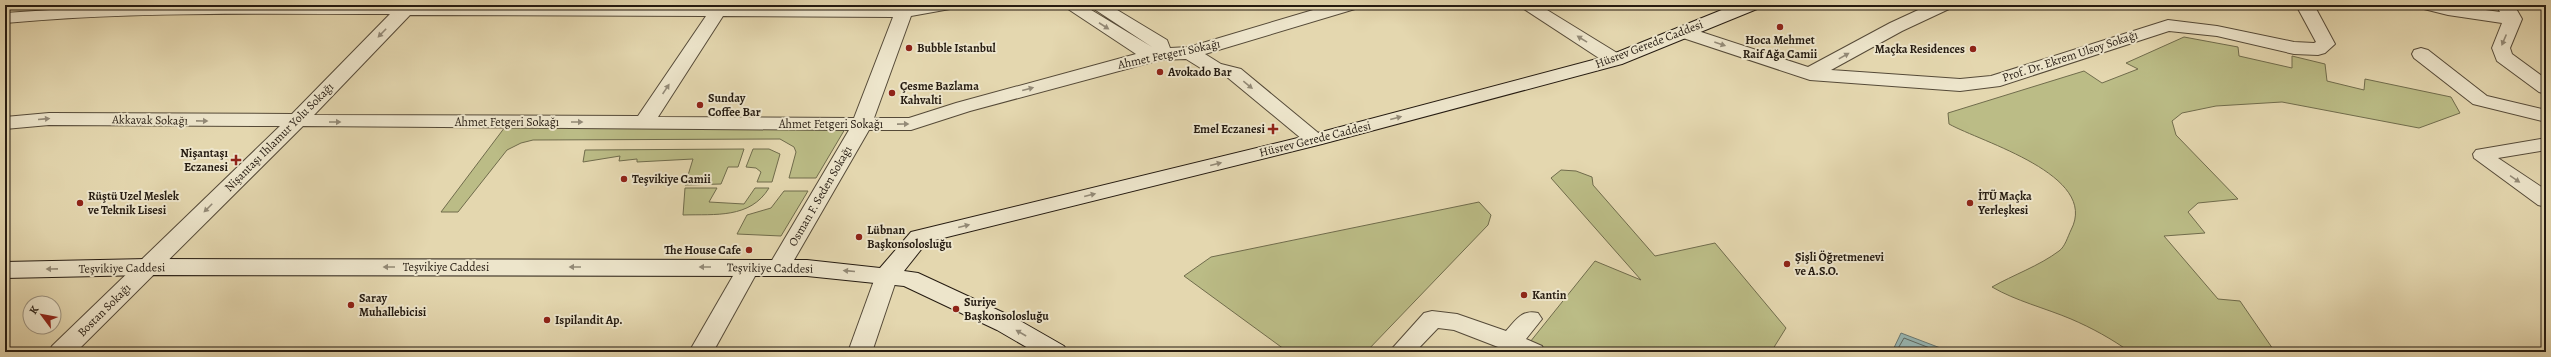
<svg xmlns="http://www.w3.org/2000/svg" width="2551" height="357" viewBox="0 0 2551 357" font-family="Alegreya,serif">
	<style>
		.green { fill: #bbbc86; stroke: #706c4c }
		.water { fill: #98b7b4; stroke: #6a7973 }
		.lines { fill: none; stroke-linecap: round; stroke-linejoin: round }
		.shore { stroke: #5e6962; stroke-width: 1 }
		.street-casing { stroke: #554a38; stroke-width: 2 }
		.secondary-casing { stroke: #251b11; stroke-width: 2 }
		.street { fill: #ede5cb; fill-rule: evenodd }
		.secondary { fill: #ede5cb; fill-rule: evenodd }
		.oneway { fill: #938a77 }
		.poi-dot { fill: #8f2418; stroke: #ede5cb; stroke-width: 1.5 }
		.labels { text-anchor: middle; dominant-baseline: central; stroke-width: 4; stroke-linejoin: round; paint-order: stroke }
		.poi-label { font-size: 12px; font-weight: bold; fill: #251b11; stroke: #ede5cb; text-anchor: start }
		.street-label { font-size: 12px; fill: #251b11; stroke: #ede5cb }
	</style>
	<rect width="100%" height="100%" fill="#e4d7af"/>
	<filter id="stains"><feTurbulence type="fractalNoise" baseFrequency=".005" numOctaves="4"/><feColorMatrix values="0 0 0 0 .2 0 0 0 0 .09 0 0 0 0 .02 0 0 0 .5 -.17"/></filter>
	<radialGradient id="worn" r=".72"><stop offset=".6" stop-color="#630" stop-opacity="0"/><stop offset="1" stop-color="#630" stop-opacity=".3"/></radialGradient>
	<g class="green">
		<path d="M2184 37 2238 47 2239 56 2292 68V56L2325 64 2327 81 2364 90 2365 79 2451 97 2460 113 2419 128 2282 102 2216 106 2182 113 2172 121 2176 135 2238 199 2198 203 2188 212 2205 233 2164 236 2218 299 2240 301 2275 352H2130C2112 339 2092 328 2071 319 2045 308 2016 301 1992 287 2013 275 2039 266 2059 251 2065 247 2068 236 2071 230 2100 175 1981 142 1949 124L1948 113 2084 71 2102 83 2138 69 2126 63Z"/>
		<path d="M505 127 845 129 816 178H789L796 152 794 147 780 139 533 140 521 143 507 150 458 212H441Z"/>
		<path d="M744 149 738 167H728L721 184 685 185 693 159 637 162V159L619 161 620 156 583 162 585 150Z"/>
		<path d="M753 149H769L780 154 772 182H757L761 172 756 168 746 167Z"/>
		<path d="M1561 170 1576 171 1592 177 1593 185 1655 256 1715 243 1786 328 1771 352H1522L1595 261 1641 280 1551 178Z"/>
		<path d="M685 188H717L709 202 744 204 755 188H769C750 219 715 214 683 215Z"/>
		<path d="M784 191H808L781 236 737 234 747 215 771 208Z"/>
		<path d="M1479 202 1491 215 1488 225 1366 352H1288L1184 276 1211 257Z"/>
	</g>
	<path class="water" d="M1901 333 1951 352H1892Z"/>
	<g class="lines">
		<path class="shore" d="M1896 352 1904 338 1940 352"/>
		<defs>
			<g id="street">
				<path d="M126 5H953L950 9 911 16 874 118H909L956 103 1136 54 1062 5H1083L1152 47 1088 5H1109L1167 40 1170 48 1189 47 1330 5H1358L1355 9 1205 54 1221 64 1241 69 1322 136 1325 140 1322 144H1308L1227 77 1207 72 1186 59 1160 60 970 111 911 130H869L790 267 787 272 779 274 771 272 768 267 849 130 303 126 76 352H49L52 346 280 126 49 125 5 129V117L49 113 292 114 390 14C261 14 133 11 5 23V13ZM410 15 706 16 638 116 314 115ZM723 16 893 17 854 118 658 117Z"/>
				<path d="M1518 5H1539L1622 56 1624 60 1622 64H1608Z"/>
				<path d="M1929 5H1952L1949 9 1902 31 1831 70 1960 79 1991 76 2168 20 2217 26 2294 42 2314 43 2316 42 2296 5H2314L2335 44 2325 53 2318 55 2294 54 2217 36 2169 31 2000 86 1960 91 1810 80 1677 36 1674 32 1677 28H1689L1808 67 1890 23Z"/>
				<path d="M2421 5H2450L2500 12 2496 5H2514L2522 19 2510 48 2512 54 2546 79V94L2539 92 2497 61 2492 48 2502 23 2448 15 2424 9Z"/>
				<path d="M2421 48 2428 50 2487 96 2546 110V122L2473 104 2414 58 2412 54 2414 50Z"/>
				<path d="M2546 138V150L2498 158 2546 190V207L2538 205 2474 158 2473 154 2476 150Z"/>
				<path d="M749 260 757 262 760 267 713 352H689L741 262Z"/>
				<path d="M887 267 895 270 898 275 872 352H848L876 275 879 270Z"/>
				<path d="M1432 311 1457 314 1506 331C1516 320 1522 309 1538 313L1542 319 1526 339 1542 346 1545 352H1511L1454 330 1438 328 1415 352H1389L1424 313Z"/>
			</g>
			<path id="secondary" d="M1734 5H1759L1757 9 1622 64 1322 144 927 242 904 271 918 273 1015 318 1064 346 1068 352H1035L997 330 904 286 807 276 147 275 5 278V262L147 259 807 260 880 268 911 232 1310 135 1608 56Z"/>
		</defs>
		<use href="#street" class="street-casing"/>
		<use href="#secondary" class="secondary-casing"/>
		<use href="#street" class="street"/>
		<use href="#secondary" class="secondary"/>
	</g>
	<defs><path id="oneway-solid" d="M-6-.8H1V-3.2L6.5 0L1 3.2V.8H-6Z"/></defs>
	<g class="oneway">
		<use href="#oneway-solid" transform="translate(1104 26) rotate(33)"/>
		<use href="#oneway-solid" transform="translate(382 33) rotate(134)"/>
		<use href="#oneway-solid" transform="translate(1582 39) rotate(-148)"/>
		<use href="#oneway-solid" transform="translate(2504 40) rotate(113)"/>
		<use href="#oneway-solid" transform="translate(1720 44) rotate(19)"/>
		<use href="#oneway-solid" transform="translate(1844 56) rotate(-29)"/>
		<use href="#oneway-solid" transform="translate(1248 85) rotate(39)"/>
		<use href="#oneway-solid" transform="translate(666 89) rotate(-56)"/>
		<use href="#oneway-solid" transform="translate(1028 89) rotate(-15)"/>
		<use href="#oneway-solid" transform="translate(1396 118) rotate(-15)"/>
		<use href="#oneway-solid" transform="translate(44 119) rotate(-5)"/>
		<use href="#oneway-solid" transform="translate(202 121) rotate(1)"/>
		<use href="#oneway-solid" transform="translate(335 122)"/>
		<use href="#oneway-solid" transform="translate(577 122)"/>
		<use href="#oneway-solid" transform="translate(903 124) rotate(-1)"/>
		<use href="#oneway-solid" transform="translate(1216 164) rotate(-14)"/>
		<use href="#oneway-solid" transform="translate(2515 179) rotate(34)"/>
		<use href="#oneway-solid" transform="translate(1090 195) rotate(-14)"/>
		<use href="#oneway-solid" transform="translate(208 208) rotate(135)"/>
		<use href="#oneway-solid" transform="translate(964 226) rotate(-14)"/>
		<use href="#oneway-solid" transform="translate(389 267) rotate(180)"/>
		<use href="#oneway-solid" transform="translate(575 267) rotate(180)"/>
		<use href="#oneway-solid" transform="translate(705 267) rotate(180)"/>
		<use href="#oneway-solid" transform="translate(52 269) rotate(179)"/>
		<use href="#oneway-solid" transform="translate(849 271) rotate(-175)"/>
		<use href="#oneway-solid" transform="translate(1021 333) rotate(-150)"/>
	</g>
	<g class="poi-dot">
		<circle cx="1780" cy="27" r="4"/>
		<circle cx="909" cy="48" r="4"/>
		<circle cx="1973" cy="49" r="4"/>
		<circle cx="1160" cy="72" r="4"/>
		<circle cx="892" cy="93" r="4"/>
		<circle cx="700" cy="105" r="4"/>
		<path d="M1271 123h4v4h4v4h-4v4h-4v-4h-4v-4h4z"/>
		<path d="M234 154h4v4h4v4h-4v4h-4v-4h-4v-4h4z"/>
		<circle cx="624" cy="179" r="4"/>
		<circle cx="80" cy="203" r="4"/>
		<circle cx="1970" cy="203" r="4"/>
		<circle cx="859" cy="237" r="4"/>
		<circle cx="749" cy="250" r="4"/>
		<circle cx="1787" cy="264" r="4"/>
		<circle cx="1524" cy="295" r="4"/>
		<circle cx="351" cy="305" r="4"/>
		<circle cx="956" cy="309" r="4"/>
		<circle cx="547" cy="320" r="4"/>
	</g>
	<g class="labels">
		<g class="poi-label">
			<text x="1780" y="40" text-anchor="middle">Hoca Mehmet<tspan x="1780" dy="14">Raif Ağa Camii</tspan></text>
			<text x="917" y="48">Bubble Istanbul</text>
			<text x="1965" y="49" text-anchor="end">Maçka Residences</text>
			<text x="1168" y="72">Avokado Bar</text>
			<text x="900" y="86">Çesme Bazlama<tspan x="900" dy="14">Kahvalti</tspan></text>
			<text x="708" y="98">Sunday<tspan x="708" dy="14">Coffee Bar</tspan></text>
			<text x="1265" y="129" text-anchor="end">Emel Eczanesi</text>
			<text x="228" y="153" text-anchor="end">Nişantaşı<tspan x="228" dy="14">Eczanesi</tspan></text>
			<text x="632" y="179">Teşvikiye Camii</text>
			<text x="88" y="196">Rüştü Uzel Meslek<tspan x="88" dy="14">ve Teknik Lisesi</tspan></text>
			<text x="1978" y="196">İTÜ Maçka<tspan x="1978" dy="14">Yerleşkesi</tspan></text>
			<text x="867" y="230">Lübnan<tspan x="867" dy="14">Başkonsolosluğu</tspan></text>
			<text x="741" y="250" text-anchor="end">The House Cafe</text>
			<text x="1795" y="257">Şişli Öğretmenevi<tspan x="1795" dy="14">ve A.S.O.</tspan></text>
			<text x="1532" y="295">Kantin</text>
			<text x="359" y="298">Saray<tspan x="359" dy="14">Muhallebicisi</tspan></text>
			<text x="964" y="302">Suriye<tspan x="964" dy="14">Başkonsolosluğu</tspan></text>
			<text x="555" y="320">Ispilandit Ap.</text>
		</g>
		<g class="street-label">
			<text transform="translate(1649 44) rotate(-21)">Hüsrev Gerede Caddesi</text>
			<text transform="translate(1169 54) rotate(-12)">Ahmet Fetgeri Sokağı</text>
			<text transform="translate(2070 56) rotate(-18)">Prof. Dr. Ekrem Ulsoy Sokağı</text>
			<text transform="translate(150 120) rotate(1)">Akkavak Sokağı</text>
			<text x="507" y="122">Ahmet Fetgeri Sokağı</text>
			<text x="831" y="124">Ahmet Fetgeri Sokağı</text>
			<text transform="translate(279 137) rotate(-45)">Nişantaşı Ihlamur Yolu Sokağı</text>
			<text transform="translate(1315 139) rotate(-14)">Hüsrev Gerede Caddesi</text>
			<text transform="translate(820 196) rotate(-60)">Osman F. Seden Sokağı</text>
			<text x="446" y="267">Teşvikiye Caddesi</text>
			<text transform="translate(122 268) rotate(-1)">Teşvikiye Caddesi</text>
			<text transform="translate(770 268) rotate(1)">Teşvikiye Caddesi</text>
			<text transform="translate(104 310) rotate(-45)">Bostan Sokağı</text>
		</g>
	</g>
	<rect width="2551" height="357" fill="none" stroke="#e4d7af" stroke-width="20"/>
	<rect x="6" y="6" width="2539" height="345" fill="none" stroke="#251b11" stroke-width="2"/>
	<rect x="10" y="10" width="2531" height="337" fill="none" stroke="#251b11"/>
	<g transform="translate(42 315) rotate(302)"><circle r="19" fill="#ede5cb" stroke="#9d9481"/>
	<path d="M0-3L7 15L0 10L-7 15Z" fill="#8f2418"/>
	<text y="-6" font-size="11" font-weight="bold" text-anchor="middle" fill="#251b11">K</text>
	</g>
	<rect width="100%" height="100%" filter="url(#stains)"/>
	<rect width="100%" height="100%" fill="url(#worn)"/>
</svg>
